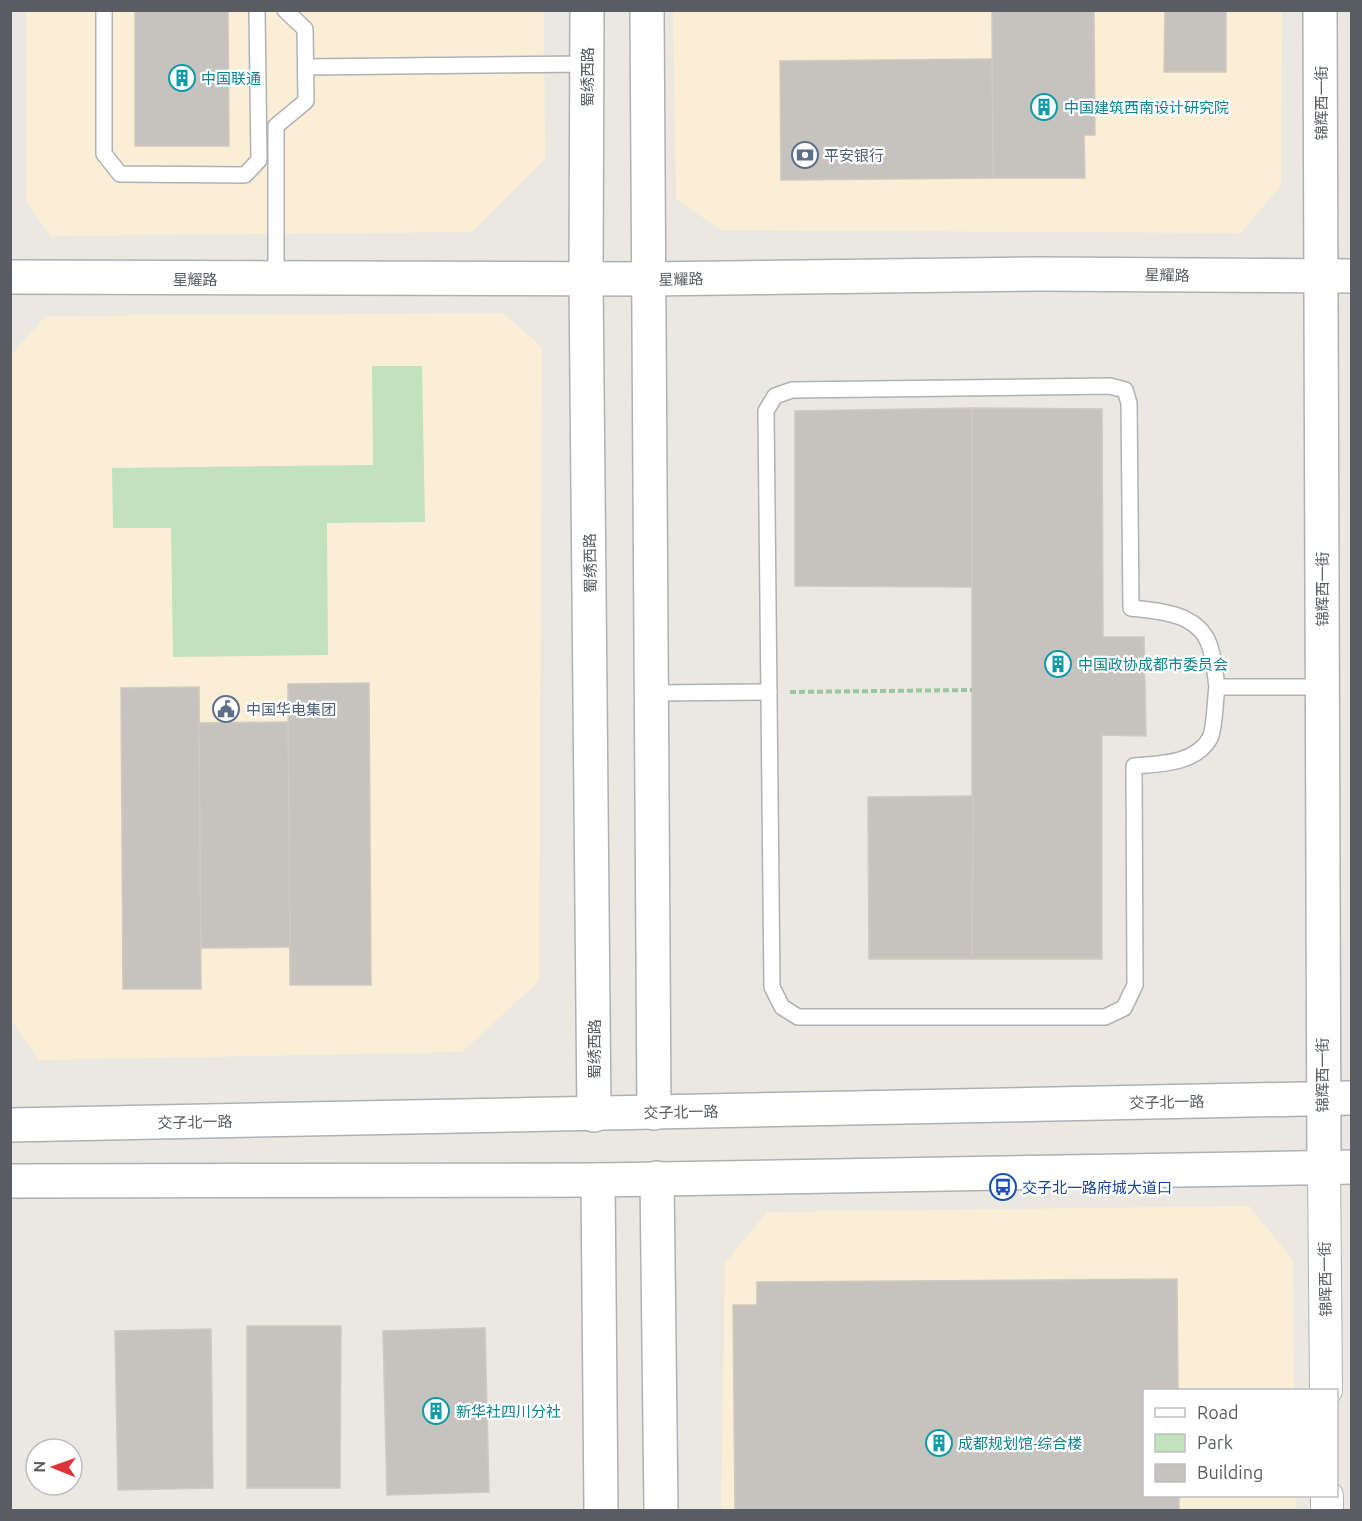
<svg xmlns="http://www.w3.org/2000/svg" width="1362" height="1521" viewBox="0 0 1362 1521" font-family="Ubuntu,'Noto Sans SC',sans-serif">
	<style>
		.commercial { fill: #fbeed6 }
		.green { fill: #c2e2be }
		.building { fill: #c6c3be; stroke: #cfc9bf; stroke-width: 1.5 }
		.lines { fill: none; stroke-linecap: round; stroke-linejoin: round }
		.lane-casing { stroke: #aeb2b6; stroke-width: 18 }
		.street-casing { stroke: #aeb2b6; stroke-width: 34 }
		.secondary-casing { stroke: #adb1b6; stroke-width: 36 }
		.path { stroke: #99c5a0; stroke-width: 4; stroke-dasharray: 6 3; stroke-linecap: butt }
		.lane { stroke: #fff; stroke-width: 15 }
		.street { stroke: #fff; stroke-width: 32 }
		.secondary { stroke: #fff; stroke-width: 33 }
		.labels { text-anchor: middle; dominant-baseline: central; stroke-width: 4.5; stroke-linejoin: round; paint-order: stroke }
		.street-label { font-size: 15px; fill: #595d61; stroke: #fff }
		.culture-label { font-size: 15px; fill: #0d838f; stroke: #fff; text-anchor: start }
		.service-label { font-size: 15px; fill: #4e5e75; stroke: #fff; text-anchor: start }
		.transit-label { font-size: 15px; fill: #164399; stroke: #fff; text-anchor: start }
	</style>
	<rect width="100%" height="100%" fill="#ebe8e1"/>
	<g class="commercial">
		<path d="M26 11H544L545 159 472 232 51 236 26 202Z"/>
		<path d="M673 11H1282L1281 185 1241 233 721 230 676 199Z"/>
		<path d="M503 313 542 347 539 981 462 1052 39 1060 11 1020 10 356 46 316Z"/>
		<path d="M1249 1206 1293 1260 1294 1390H1144V1496H1296V1510H721L725 1263 767 1212Z"/>
	</g>
	<path class="green" d="M372 366H422L425 522 327 523 328 655 173 657 171 528H113L112 468 373 465Z"/>
	<g class="building">
		<path d="M135 10H228L229 146H135Z"/>
		<path d="M992 10H1094L1095 135H1084L1085 178H993Z"/>
		<path d="M1165 10H1226V72H1164Z"/>
		<path d="M992 59 993 178 781 180 780 61Z"/>
		<path d="M972 408 1102 409 1103 637H1144L1146 736 1102 735V959H972Z"/>
		<path d="M972 408V587L795 586V411Z"/>
		<path d="M369 683 371 985H290L288 684Z"/>
		<path d="M199 687 201 989H123L121 688Z"/>
		<path d="M288 722 290 947 201 948 199 723Z"/>
		<path d="M973 796 972 959H869L868 797Z"/>
		<path d="M1177 1279 1178 1390H1144V1496H1179V1510H735L733 1305H757V1282Z"/>
		<path d="M247 1326H341L340 1488H247Z"/>
		<path d="M485 1328 489 1492 387 1495 383 1331Z"/>
		<path d="M211 1329 213 1488 118 1490 115 1331Z"/>
	</g>
	<g class="lines">
		<defs>
			<g id="lane">
				<path d="M104 10V154L120 174 245 175 259 160 257 10"/>
				<path d="M306 67 587 64"/>
				<path d="M276 279V126L306 101 305 29 285 10"/>
				<path d="M1217 687C1215 699 1215 728 1210 738 1196 764 1159 764 1134 766L1135 985 1124 1008 1105 1017H798L782 1007 772 987 766 411 775 396 792 390 1110 386 1125 390 1129 403 1131 608C1160 611 1197 613 1209 644 1214 657 1215 673 1217 687H1322"/>
				<path d="M653 693 769 692"/>
			</g>
			<g id="street">
				<path d="M1324 1167 1326 1390"/>
				<path d="M1327 1496V1510"/>
			</g>
			<g id="secondary">
				<path d="M587 10 586 279 594 1115"/>
				<path d="M647 10 654 1113"/>
				<path d="M1320 10 1324 1167"/>
				<path d="M10 277 648 279 1038 274 1352 276"/>
				<path d="M10 1125 1352 1098"/>
				<path d="M657 1178 661 1510"/>
				<path d="M598 1180 601 1510"/>
				<path d="M10 1181 598 1180 1352 1167"/>
			</g>
		</defs>
		<use href="#lane" class="lane-casing"/>
		<use href="#street" class="street-casing"/>
		<use href="#secondary" class="secondary-casing"/>
		<path class="path" d="M790 692 972 690"/>
		<use href="#lane" class="lane"/>
		<use href="#street" class="street"/>
		<use href="#secondary" class="secondary"/>
	</g>
	<defs>
		<symbol id="building-ring" viewBox="-11 -11 22 22"><circle r="9.5" fill="#fff" stroke="#0f9aa8" stroke-width="1.5"/><path d="M-4-6H4V6H1V3H-1V6H-4ZM-2.5-4.3h1.7v1.8h-1.7ZM.8-4.3h1.7v1.8H.8ZM-2.5-1h1.7V.8h-1.7ZM.8-1h1.7V.8H.8Z" fill="#0f9aa8"/></symbol>
		<symbol id="bank-ring" viewBox="-11 -11 22 22"><circle r="9.5" fill="#fff" stroke="#5c6f8a" stroke-width="1.5"/><path d="M-6-4H6V4H-6ZM0-2.3a2.3 2.3 0 1 0 0 4.6a2.3 2.3 0 1 0 0-4.6Z" fill="#5c6f8a"/></symbol>
		<symbol id="civic-ring" viewBox="-11 -11 22 22"><circle r="9.5" fill="#fff" stroke="#5c6f8a" stroke-width="1.5"/><path d="M-.6-6.5H3V-4.5H.6V-3L4-1V1h2V6H-6V1h2V-1L-.6-3ZM-1.2 2.5V6h2.4V2.5Z" fill="#5c6f8a"/></symbol>
		<symbol id="bus-ring" viewBox="-11 -11 22 22"><circle r="9.5" fill="#fff" stroke="#1a4fb4" stroke-width="1.5"/><path d="M-5-6H5V4H4V6H2V4H-2V6H-4V4H-5ZM-3.5-4V0h7V-4ZM-3.5 1.2v1.5H-2V1.2ZM2 1.2v1.5H3.5V1.2Z" fill="#1a4fb4"/></symbol>
	</defs>
	<g fill-rule="evenodd">
		<use href="#building-ring" x="167" y="63" width="30" height="30"/>
		<use href="#building-ring" x="1029" y="92" width="30" height="30"/>
		<use href="#bank-ring" x="790" y="140" width="30" height="30"/>
		<use href="#building-ring" x="1043" y="649" width="30" height="30"/>
		<use href="#civic-ring" x="211" y="694" width="30" height="30"/>
		<use href="#bus-ring" x="988" y="1172" width="30" height="30"/>
		<use href="#building-ring" x="421" y="1396" width="30" height="30"/>
		<use href="#building-ring" x="924" y="1428" width="30" height="30"/>
	</g>
	<g class="labels">
		<g class="street-label">
			<text transform="translate(587 77) rotate(-90)">蜀绣西路</text>
			<text transform="translate(1321 103) rotate(-90)">锦辉西一街</text>
			<text transform="translate(1167 275) rotate(1)">星耀路</text>
			<text x="195" y="279">星耀路</text>
			<text transform="translate(681 279) rotate(-1)">星耀路</text>
			<text transform="translate(590 563) rotate(-91)">蜀绣西路</text>
			<text transform="translate(1322 589) rotate(-90)">锦辉西一街</text>
			<text transform="translate(594 1049) rotate(-90)">蜀绣西路</text>
			<text transform="translate(1322 1075) rotate(-90)">锦辉西一街</text>
			<text transform="translate(1167 1102) rotate(-1)">交子北一路</text>
			<text transform="translate(681 1112) rotate(-1)">交子北一路</text>
			<text transform="translate(195 1122) rotate(-1)">交子北一路</text>
			<text transform="translate(1325 1279) rotate(-91)">锦晖西一街</text>
		</g>
		<g class="culture-label">
			<text x="201" y="78">中国联通</text>
			<text x="1064" y="107">中国建筑西南设计研究院</text>
			<text x="1078" y="664">中国政协成都市委员会</text>
			<text x="456" y="1411">新华社四川分社</text>
			<text x="958" y="1443">成都规划馆-综合楼</text>
		</g>
		<g class="service-label">
			<text x="824" y="155">平安银行</text>
			<text x="246" y="709">中国华电集团</text>
		</g>
		<g class="transit-label">
			<text x="1022" y="1187">交子北一路府城大道口</text>
		</g>
	</g>
	<rect width="1362" height="1521" fill="none" stroke="#595d61" stroke-width="24"/>
	<rect x="1143" y="1389" width="195" height="108" fill="#ffffff" stroke="#bdbec0" stroke-width="1.5"/>
	<rect x="1155" y="1408" width="30" height="9" fill="#ffffff" stroke="#bdbec0" stroke-width="1.5"/>
	<text x="1197" y="1419" font-size="18" fill="#595d61">Road</text>
	<rect x="1155" y="1434" width="30" height="18" fill="#c2e2be" stroke="#bdbec0" stroke-width="1.5"/>
	<text x="1197" y="1449" font-size="18" fill="#595d61">Park</text>
	<rect x="1155" y="1464" width="30" height="18" fill="#c6c3be" stroke="#bdbec0" stroke-width="1.5"/>
	<text x="1197" y="1479" font-size="18" fill="#595d61">Building</text>
	<g transform="translate(54 1467) rotate(271)"><circle r="28" fill="#ffffff" stroke="#bdbec0" stroke-width="1.5"/>
	<path d="M0-4.5L10 22L0 15L-10 22Z" fill="#de3439"/>
	<text y="-9" font-size="16" font-weight="bold" text-anchor="middle" fill="#595d61">N</text>
	</g>
</svg>
